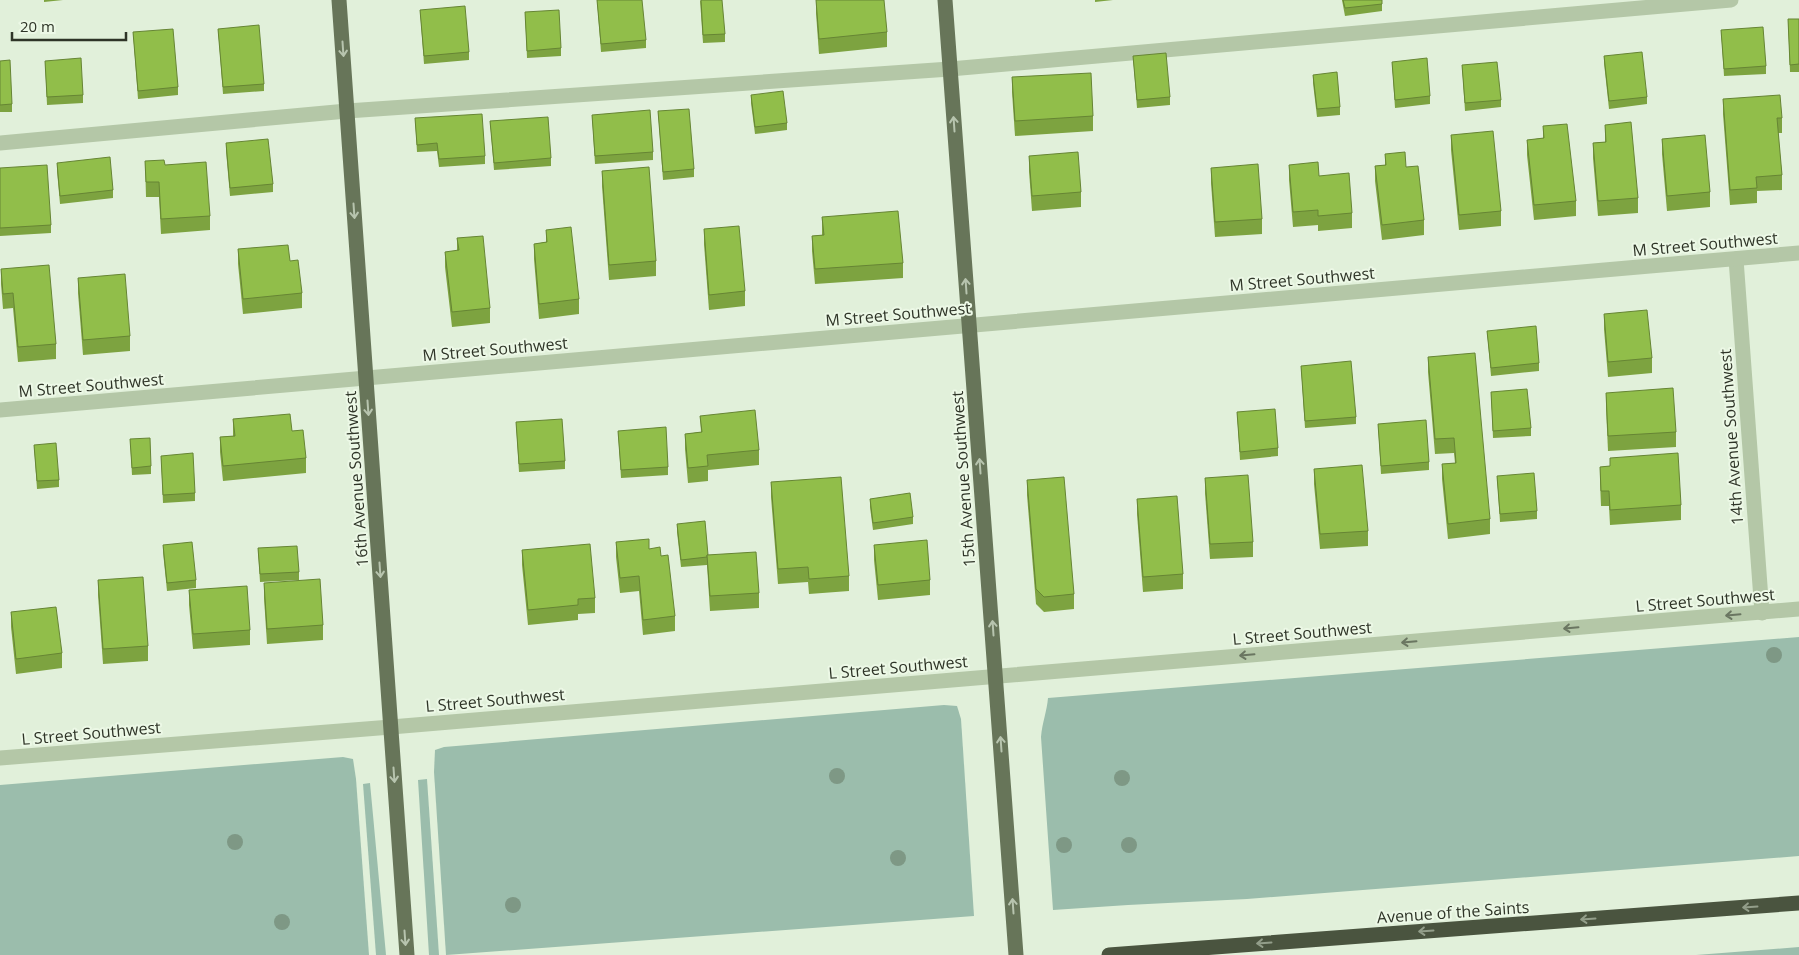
<svg xmlns="http://www.w3.org/2000/svg" width="1799" height="955" viewBox="0 0 1799 955" font-family="'Open Sans',sans-serif">
	<style>
		.green { fill: #9bbdac }
		.lines { fill: none; stroke-linecap: round; stroke-linejoin: round }
		.minor { stroke: #b4c7a7; stroke-width: 15 }
		.major { stroke: #677559; stroke-width: 15 }
		.highway { stroke: #4a543f; stroke-width: 15 }
		.tree { fill: #7e9885 }
		.wall { fill: #7da340 }
		.building { fill: #91be4a; stroke: #668534 }
		.oneway { stroke: #b7c4ae }
		.oneway2 { stroke: #6a7661 }
		.oneway3 { stroke: #939e8a }
		.labels { text-anchor: middle; dominant-baseline: central; stroke-width: 4; stroke-linejoin: round; paint-order: stroke }
		.street-label { font-size: 16px; fill: #2e3427; stroke: #ecf8e6 }
	</style>
	<rect width="100%" height="100%" fill="#e1f0da"/>
	<g class="green">
		<path d="M1799 637V856L1247 899 1128 905 1053 910 1041 737C1042 723 1047 711 1048 698Z"/>
		<path d="M944 705 957 706 961 719 974 916 446 955 434 772 435 750 444 747Z"/>
		<path d="M343 757 353 759 356 779 369 955H0V785Z"/>
		<path d="M427 779 439 955H429L418 780Z"/>
		<path d="M370 783 386 955H376L363 784Z"/>
		<path d="M1799 947V955H1696Z"/>
	</g>
	<g class="lines">
		<g class="minor">
			<path d="M0 143 347 111 950 69 1731 0"/>
			<path d="M1736 259 1762 613"/>
			<path d="M0 410 1799 253"/>
			<path d="M0 758 391 727 1799 609"/>
		</g>
		<g class="major">
			<path d="M339 0 407 955"/>
			<path d="M945 0 1016 955"/>
		</g>
		<path class="highway" d="M1109 955 1799 903"/>
	</g>
	<g class="tree">
		<circle cx="1774" cy="655" r="8"/>
		<circle cx="837" cy="776" r="8"/>
		<circle cx="1122" cy="778" r="8"/>
		<circle cx="235" cy="842" r="8"/>
		<circle cx="1064" cy="845" r="8"/>
		<circle cx="1129" cy="845" r="8"/>
		<circle cx="898" cy="858" r="8"/>
		<circle cx="513" cy="905" r="8"/>
		<circle cx="282" cy="922" r="8"/>
	</g>
	<g class="wall">
		<path d="M44 0H63L44 2Z"/>
		<path d="M597 0 646 40V48L601 52Z"/>
		<path d="M700 0 725 34V42L703 43Z"/>
		<path d="M816 0 887 32V47L819 54 816 13Z"/>
		<path d="M1095 0H1113L1095 2Z"/>
		<path d="M1342 0H1382V11L1345 16Z"/>
		<path d="M420 10 469 52V60L424 64Z"/>
		<path d="M525 12 561 48V56L527 58Z"/>
		<path d="M1788 19H1799V72H1790Z"/>
		<path d="M218 29 264 84V91L223 94Z"/>
		<path d="M1721 30 1766 66V74L1724 76Z"/>
		<path d="M133 32 178 87V95L138 99Z"/>
		<path d="M1133 56 1170 97V105L1137 108Z"/>
		<path d="M1604 56 1647 97V104L1609 109 1604 63Z"/>
		<path d="M0 61 12 104V112H0Z"/>
		<path d="M45 61 83 95V103L47 105Z"/>
		<path d="M1392 62 1430 96V104L1395 108Z"/>
		<path d="M1462 65 1501 100V107L1465 111Z"/>
		<path d="M1313 75 1340 107V115L1317 117 1313 83Z"/>
		<path d="M1012 77 1093 116V131L1015 136 1012 92Z"/>
		<path d="M751 95 787 123V130L755 134 751 103Z"/>
		<path d="M1723 99 1782 118V133H1778L1782 175V190L1757 191V203L1730 205 1723 114Z"/>
		<path d="M658 111 694 169V177L663 180Z"/>
		<path d="M592 115 653 152V160L595 164Z"/>
		<path d="M415 118 485 156V164L439 167 437 151 417 152Z"/>
		<path d="M490 121 551 158V166L494 170Z"/>
		<path d="M1605 125 1638 198V213L1598 216 1593 158V143L1605 142Z"/>
		<path d="M1543 126 1576 201V216L1534 220 1527 155V140L1543 138Z"/>
		<path d="M1451 135 1501 211V226L1459 230 1451 150Z"/>
		<path d="M1662 139 1710 192V207L1667 211 1662 154Z"/>
		<path d="M226 143 273 184V192L230 196 226 151Z"/>
		<path d="M1385 154 1406 167 1424 220V235L1382 240 1375 181V166L1385 165Z"/>
		<path d="M1029 156 1081 192V207L1032 211 1029 171Z"/>
		<path d="M145 161 165 165 210 216V230L161 234 159 197H146Z"/>
		<path d="M57 163 113 190V198L60 204 57 171Z"/>
		<path d="M1289 165 1319 176 1352 213V228L1318 231V225L1293 227 1289 180Z"/>
		<path d="M0 168 51 225V233L0 236Z"/>
		<path d="M1211 168 1262 219V234L1215 237 1211 183Z"/>
		<path d="M602 171 656 261V276L609 280 602 186Z"/>
		<path d="M822 217 903 263V278L815 284 812 251V236L822 235Z"/>
		<path d="M704 229 745 291V306L709 310 704 244Z"/>
		<path d="M546 230 579 299V314L539 319 534 259V244L546 242Z"/>
		<path d="M457 238 490 308V323L452 327 445 267V252L457 251Z"/>
		<path d="M238 249 290 261 302 293V308L243 314 238 264Z"/>
		<path d="M1 269 56 344V359L18 362 13 308 3 309 1 284Z"/>
		<path d="M78 278 130 336V351L83 355 78 293Z"/>
		<path d="M1604 314 1652 358V373L1608 377 1604 329Z"/>
		<path d="M1487 331 1539 363V371L1491 376Z"/>
		<path d="M1428 357 1490 519V534L1448 539 1442 479V464L1455 463 1454 453 1435 454 1428 372Z"/>
		<path d="M1301 366 1356 417V424L1305 428Z"/>
		<path d="M1491 392 1531 428V436L1493 438Z"/>
		<path d="M1606 393 1676 432V447L1608 451 1606 408Z"/>
		<path d="M1237 412 1278 448V456L1240 460Z"/>
		<path d="M700 416 759 450V465L708 470V481L688 483 685 449V434L701 432Z"/>
		<path d="M233 419 292 431 306 458V473L223 481 220 452V437L233 436Z"/>
		<path d="M516 422 565 461V469L519 472Z"/>
		<path d="M1378 424 1429 462V470L1381 474Z"/>
		<path d="M618 431 668 467V475L621 478Z"/>
		<path d="M130 439 151 466V474L132 475Z"/>
		<path d="M34 445 59 480V487L37 489Z"/>
		<path d="M161 456 195 493V501L163 503Z"/>
		<path d="M1610 458 1681 505V520L1610 525 1609 506H1601L1600 482V467L1610 466Z"/>
		<path d="M1314 469 1368 531V546L1320 549 1314 484Z"/>
		<path d="M1497 476 1537 511V519L1500 522Z"/>
		<path d="M1205 478 1253 542V557L1210 559 1205 493Z"/>
		<path d="M1027 480 1074 594V609L1044 612 1036 604 1027 495Z"/>
		<path d="M771 482 849 576V591L809 594 808 582 778 584 771 497Z"/>
		<path d="M870 499 913 517V524L873 530 870 507Z"/>
		<path d="M1137 499 1183 574V589L1143 592 1137 514Z"/>
		<path d="M677 524 708 555 759 593V608L710 611 707 565 681 567 677 532Z"/>
		<path d="M616 542 649 549 661 556 675 616V631L643 635 639 591 620 593 616 557Z"/>
		<path d="M163 545 196 580V588L167 591 163 552Z"/>
		<path d="M874 545 930 580V595L878 600 874 560Z"/>
		<path d="M258 548 299 572V580L260 582Z"/>
		<path d="M522 550 595 598V613L578 614V620L528 625 522 565Z"/>
		<path d="M98 580 148 646V661L103 664 98 595Z"/>
		<path d="M264 583 323 625V640L267 644 264 598Z"/>
		<path d="M189 590 250 630V645L193 649 189 605Z"/>
		<path d="M11 612 62 653V668L16 674 11 627Z"/>
	</g>
	<g class="building">
		<path d="M597 0H642L646 40 601 44Z"/>
		<path d="M701 0H722L725 34 703 35Z"/>
		<path d="M816 0H884L887 32 819 39Z"/>
		<path d="M1343 0H1382V4L1345 8Z"/>
		<path d="M465 6 469 52 424 56 420 10Z"/>
		<path d="M559 10 561 48 527 51 525 12Z"/>
		<path d="M1788 19H1799V64L1790 65Z"/>
		<path d="M259 25 264 84 223 87 218 29Z"/>
		<path d="M1763 27 1766 66 1724 69 1721 30Z"/>
		<path d="M173 29 178 87 138 91 133 32Z"/>
		<path d="M1642 52 1647 97 1609 101 1604 56Z"/>
		<path d="M1166 53 1170 97 1137 100 1133 56Z"/>
		<path d="M81 58 83 95 47 97 45 61Z"/>
		<path d="M1427 58 1430 96 1395 100 1392 62Z"/>
		<path d="M10 60 12 104 0 105V61Z"/>
		<path d="M1497 62 1501 100 1465 103 1462 65Z"/>
		<path d="M1337 72 1340 107 1317 109 1313 75Z"/>
		<path d="M1091 73 1093 116 1015 121 1012 77Z"/>
		<path d="M783 91 787 123 755 127 751 95Z"/>
		<path d="M1780 95 1782 118H1777L1782 175 1756 177 1757 188 1730 190 1723 99Z"/>
		<path d="M689 109 694 169 663 172 658 111Z"/>
		<path d="M650 110 653 152 595 156 592 115Z"/>
		<path d="M482 114 485 156 439 159 437 143 417 145 415 118Z"/>
		<path d="M548 117 551 158 494 163 490 121Z"/>
		<path d="M1631 122 1638 198 1598 201 1593 143 1606 142 1605 125Z"/>
		<path d="M1567 124 1576 201 1534 205 1527 140 1544 138 1543 126Z"/>
		<path d="M1493 131 1501 211 1459 215 1451 135Z"/>
		<path d="M1705 135 1710 192 1667 196 1662 139Z"/>
		<path d="M268 139 273 184 230 188 226 143Z"/>
		<path d="M1078 152 1081 192 1032 196 1029 156Z"/>
		<path d="M1405 152 1406 167 1418 166 1424 220 1382 225 1375 166 1386 165 1385 154Z"/>
		<path d="M110 157 113 190 60 196 57 163Z"/>
		<path d="M164 160 165 165 206 162 210 216 161 219 159 182H146L145 161Z"/>
		<path d="M1318 162 1319 176 1349 173 1352 213 1318 216V210L1293 212 1289 165Z"/>
		<path d="M1258 164 1262 219 1215 222 1211 168Z"/>
		<path d="M47 165 51 225 0 228V168Z"/>
		<path d="M649 167 656 261 609 265 602 171Z"/>
		<path d="M898 211 903 263 815 269 812 236 824 235 822 217Z"/>
		<path d="M739 226 745 291 709 295 704 229Z"/>
		<path d="M571 227 579 299 539 304 534 244 547 242 546 230Z"/>
		<path d="M483 236 490 308 452 312 445 252 459 250 457 238Z"/>
		<path d="M288 245 290 261 298 260 302 293 243 299 238 249Z"/>
		<path d="M49 265 56 344 18 347 13 293 3 294 1 269Z"/>
		<path d="M125 274 130 336 83 340 78 278Z"/>
		<path d="M1647 310 1652 358 1608 362 1604 314Z"/>
		<path d="M1536 326 1539 363 1491 368 1487 331Z"/>
		<path d="M1475 353 1490 519 1448 524 1442 464 1456 463 1454 438 1435 439 1428 357Z"/>
		<path d="M1351 361 1356 417 1305 421 1301 366Z"/>
		<path d="M1673 388 1676 432 1608 436 1606 393Z"/>
		<path d="M1527 389 1531 428 1493 431 1491 392Z"/>
		<path d="M1275 409 1278 448 1240 452 1237 412Z"/>
		<path d="M755 410 759 450 707 455 708 466 688 468 685 434 702 432 700 416Z"/>
		<path d="M290 414 292 431 303 430 306 458 223 466 220 437 235 436 233 419Z"/>
		<path d="M562 419 565 461 519 464 516 422Z"/>
		<path d="M1426 420 1429 462 1381 466 1378 424Z"/>
		<path d="M666 427 668 467 621 470 618 431Z"/>
		<path d="M150 438 151 466 132 468 130 439Z"/>
		<path d="M56 443 59 480 37 481 34 445Z"/>
		<path d="M193 453 195 493 163 495 161 456Z"/>
		<path d="M1678 453 1681 505 1610 510 1609 491H1601L1600 467 1610 466V458Z"/>
		<path d="M1362 465 1368 531 1320 534 1314 469Z"/>
		<path d="M1534 473 1537 511 1500 514 1497 476Z"/>
		<path d="M1248 475 1253 542 1210 544 1205 478Z"/>
		<path d="M841 477 849 576 809 579 808 567 778 569 771 482Z"/>
		<path d="M1064 477 1074 594 1044 597 1036 589 1027 480Z"/>
		<path d="M910 493 913 517 873 523 870 499Z"/>
		<path d="M1177 496 1183 574 1143 577 1137 499Z"/>
		<path d="M705 521 708 555H707V557L681 560 677 524Z"/>
		<path d="M649 539V549L660 547 661 556 668 555 675 616 643 620 639 576 620 578 616 542Z"/>
		<path d="M927 540 930 580 878 585 874 545Z"/>
		<path d="M192 542 196 580 167 583 163 545Z"/>
		<path d="M590 544 595 598 578 599V605L528 610 522 550Z"/>
		<path d="M297 546 299 572 260 574 258 548Z"/>
		<path d="M756 552 759 593 710 596 707 555Z"/>
		<path d="M143 577 148 646 103 649 98 580Z"/>
		<path d="M320 579 323 625 267 629 264 583Z"/>
		<path d="M247 586 250 630 193 634 189 590Z"/>
		<path d="M56 607 62 653 16 659 11 612Z"/>
	</g>
	<defs><path id="oneway-shaft" d="M-6 0H5M1.5-3L5.5 0L1.5 3" fill="none" stroke-width="1.6" stroke-linecap="round" stroke-linejoin="round" transform="scale(1.25)"/></defs>
	<g class="oneway">
		<use href="#oneway-shaft" transform="translate(343 49) rotate(86)"/>
		<use href="#oneway-shaft" transform="translate(954 124) rotate(-94)"/>
		<use href="#oneway-shaft" transform="translate(354 211) rotate(86)"/>
		<use href="#oneway-shaft" transform="translate(966 286) rotate(-94)"/>
		<use href="#oneway-shaft" transform="translate(368 408) rotate(86)"/>
		<use href="#oneway-shaft" transform="translate(980 466) rotate(-94)"/>
		<use href="#oneway-shaft" transform="translate(380 570) rotate(86)"/>
		<use href="#oneway-shaft" transform="translate(993 628) rotate(-94)"/>
		<use href="#oneway-shaft" transform="translate(1001 744) rotate(-94)"/>
		<use href="#oneway-shaft" transform="translate(394 775) rotate(86)"/>
		<use href="#oneway-shaft" transform="translate(1013 906) rotate(-94)"/>
		<use href="#oneway-shaft" transform="translate(405 938) rotate(86)"/>
	</g>
	<g class="oneway2">
		<use href="#oneway-shaft" transform="translate(1733 615) rotate(175)"/>
		<use href="#oneway-shaft" transform="translate(1571 628) rotate(175)"/>
		<use href="#oneway-shaft" transform="translate(1409 642) rotate(175)"/>
		<use href="#oneway-shaft" transform="translate(1247 655) rotate(175)"/>
	</g>
	<g class="oneway3">
		<use href="#oneway-shaft" transform="translate(1750 907) rotate(176)"/>
		<use href="#oneway-shaft" transform="translate(1588 919) rotate(176)"/>
		<use href="#oneway-shaft" transform="translate(1426 931) rotate(176)"/>
		<use href="#oneway-shaft" transform="translate(1264 943) rotate(176)"/>
	</g>
	<g class="labels">
		<g class="street-label">
			<text transform="translate(1705 244) rotate(-5)">M Street Southwest</text>
			<text transform="translate(1302 279) rotate(-5)">M Street Southwest</text>
			<text transform="translate(898 314) rotate(-5)">M Street Southwest</text>
			<text transform="translate(495 349) rotate(-5)">M Street Southwest</text>
			<text transform="translate(91 385) rotate(-5)">M Street Southwest</text>
			<text transform="translate(1731 437) rotate(-94)">14th Avenue Southwest</text>
			<text transform="translate(356 479) rotate(-94)">16th Avenue Southwest</text>
			<text transform="translate(963 479) rotate(-94)">15th Avenue Southwest</text>
			<text transform="translate(1705 600) rotate(-5)">L Street Southwest</text>
			<text transform="translate(1302 633) rotate(-5)">L Street Southwest</text>
			<text transform="translate(898 667) rotate(-5)">L Street Southwest</text>
			<text transform="translate(495 700) rotate(-5)">L Street Southwest</text>
			<text transform="translate(91 733) rotate(-5)">L Street Southwest</text>
			<text transform="translate(1453 912) rotate(-4)">Avenue of the Saints</text>
		</g>
	</g>
	<path d="M12 32v8h114v-8" fill="none" stroke="#2e3427" stroke-width="2.5"/>
	<text x="20" y="32" font-size="15" fill="#2e3427" stroke="#ecf8e6" stroke-width="4" paint-order="stroke">20 m</text>
</svg>
